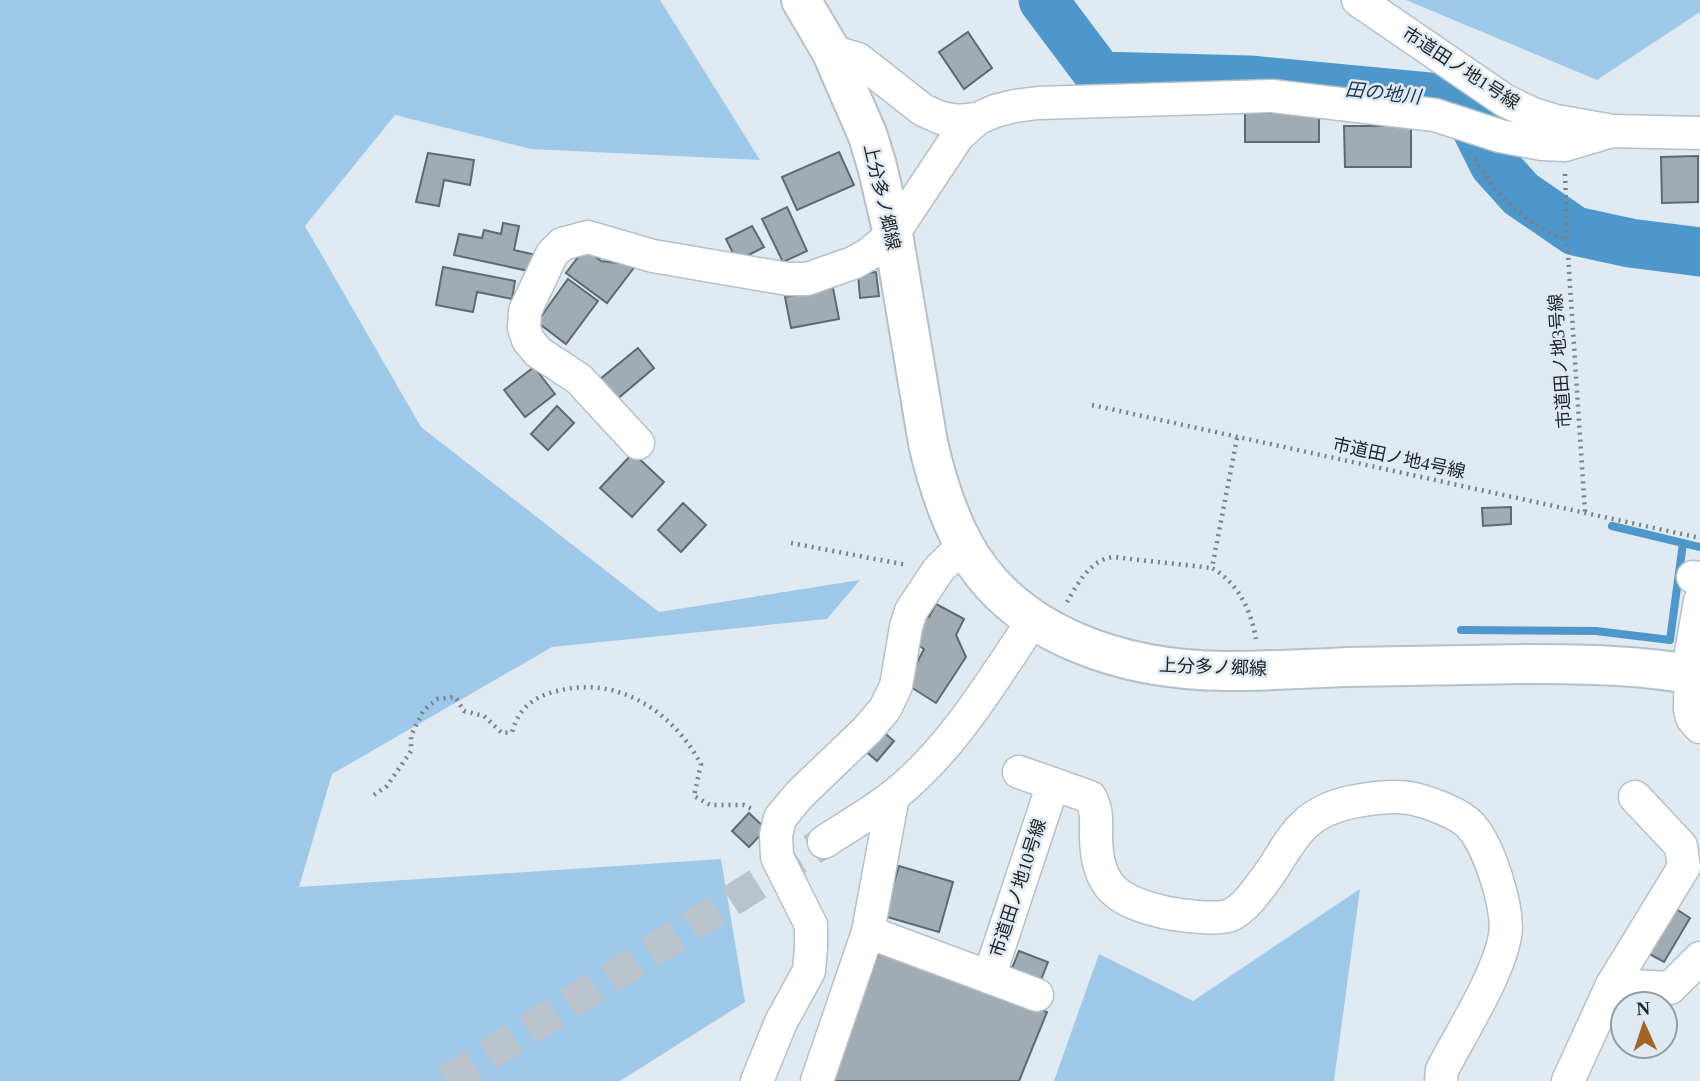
<svg xmlns="http://www.w3.org/2000/svg" width="1700" height="1081" viewBox="0 0 1700 1081" font-family="'Times New Roman','Noto Sans JP',serif">
	<style>
		.green { fill: #9ec8e8 }
		.lines { fill: none; stroke-linecap: round; stroke-linejoin: round }
		.stream { stroke: #4e97ca; stroke-width: 8 }
		.river { stroke: #4e97ca; stroke-width: 49 }
		.building { fill: #a1abb3; stroke: #606970; stroke-width: 2 }
		.minor-tunnel { stroke: #bac3cb; stroke-width: 32; stroke-dasharray: 32 16; stroke-linecap: butt }
		.minor-casing { stroke: #b5c0c8; stroke-width: 35 }
		.major-casing { stroke: #b5c0c8; stroke-width: 42 }
		.path { stroke: #798086; stroke-width: 4.5; stroke-dasharray: 2 5; stroke-linecap: butt }
		.minor { stroke: #fff; stroke-width: 32 }
		.major { stroke: #fff; stroke-width: 38 }
		.labels { text-anchor: middle; dominant-baseline: central; stroke-width: 5; stroke-linejoin: round; paint-order: stroke }
		.street-label { font-size: 18px; fill: #222629; stroke: #e0eaf3 }
		.water-label { font-size: 19px; font-style: italic; fill: #1a3950; stroke: #e0eaf3 }
	</style>
	<rect width="100%" height="100%" fill="#e0eaf3"/>
	<g class="green">
		<path d="M0 0H660L760 160 531 149 395 115 305 226 421 427 659 612 860 580 827 619 552 647 332 774 299 887 721 859 745 1002 620 1081H0Z"/>
		<path d="M1406 0H1700V12L1597 80Z"/>
		<path d="M1360 889 1334 1081H1054L1099 954 1193 1001Z"/>
	</g>
	<g class="lines">
		<g class="stream">
			<path d="M1612 526 1700 547"/>
			<path d="M1461 630 1596 631 1670 640 1683 543"/>
		</g>
		<path class="river" d="M1043 0 1100 76 1250 80 1429 97 1469 114 1494 164 1521 194 1575 231 1630 243 1700 252"/>
	</g>
	<g class="building">
		<path d="M968 32 992 68 964 89 939 52Z"/>
		<path d="M1319 112V142H1245V113Z"/>
		<path d="M1344 126H1411V167H1345Z"/>
		<path d="M839 152 854 185 797 210 782 177Z"/>
		<path d="M428 153 474 160 470 185 444 180 439 206 416 202Z"/>
		<path d="M1698 156V202L1662 203 1661 157Z"/>
		<path d="M787 207 807 251 783 262 762 219Z"/>
		<path d="M503 223 519 226 514 250 536 255 533 272 454 255 459 234 482 238 484 230 501 234Z"/>
		<path d="M752 226 764 247 737 261 726 239Z"/>
		<path d="M585 248 601 261 636 265 607 303 566 273Z"/>
		<path d="M443 267 515 281 512 299 477 292 473 312 436 305Z"/>
		<path d="M876 272 879 296 860 298 858 274Z"/>
		<path d="M568 279 598 301 566 344 537 322Z"/>
		<path d="M833 288 839 319 791 328 785 297Z"/>
		<path d="M638 348 654 368 616 400 599 380Z"/>
		<path d="M534 367 555 394 525 417 504 390Z"/>
		<path d="M557 406 574 423 548 450 531 434Z"/>
		<path d="M633 453 664 482 632 517 600 488Z"/>
		<path d="M683 503 706 525 681 552 658 530Z"/>
		<path d="M1511 507V524L1483 526 1482 508Z"/>
		<path d="M936 604 964 619 956 635 966 657 936 703 906 684 924 649 910 640 924 614 929 617Z"/>
		<path d="M880 729 894 741 877 761 863 749Z"/>
		<path d="M749 813 766 829 749 847 732 831Z"/>
		<path d="M899 866 953 882 939 932 884 916Z"/>
		<path d="M1670 905 1690 918 1664 962 1644 951Z"/>
		<path d="M882 945 1047 1012 1019 1081H826Z"/>
		<path d="M1019 951 1048 962 1039 985 1010 973Z"/>
	</g>
	<g class="lines">
		<path class="minor-tunnel" d="M447 1081 824 842"/>
		<defs>
			<g id="minor">
				<path d="M1358 0 1504 100 1533 114 1556 121 1607 130"/>
				<path d="M831 51 858 59 923 110 941 118 958 121 977 119"/>
				<path d="M638 443 579 379 538 352 528 340 524 328 525 311 552 254 562 244 588 237 653 256 788 279H807L853 263 869 254 893 234 958 136 977 119 995 111 1015 106 1038 103 1272 96 1435 115 1500 136 1542 144 1565 145 1612 131 1700 133"/>
				<path d="M1693 577 1700 578"/>
				<path d="M1700 601 1691 653 1690 709 1692 718 1700 727"/>
				<path d="M1019 772 1090 797C1098 811 1096 823 1096 838 1097 887 1117 901 1163 912 1176 915 1220 921 1231 915 1242 909 1251 899 1258 889 1291 849 1292 815 1351 802 1369 799 1390 795 1409 798 1426 801 1460 813 1471 826 1489 846 1510 910 1505 936 1498 976 1461 1033 1442 1070L1441 1081"/>
				<path d="M824 842C847 827 871 813 892 797 952 750 992 681 1034 619"/>
				<path d="M868 932 989 977 1053 784"/>
				<path d="M989 977 1037 995"/>
				<path d="M1612 985 1670 988 1700 958"/>
				<path d="M757 1081 781 1022 809 971 811 947V925L777 857 776 835 780 818 800 794 867 730 885 709 896 686 906 627 911 611 939 569 964 545"/>
				<path d="M817 1081 868 932 893 796"/>
				<path d="M1568 1081 1612 985 1684 867 1681 846 1635 797"/>
			</g>
			<path id="major" d="M801 0 831 51 868 136 877 166 893 234 928 443C936 478 946 511 963 543 1013 637 1125 670 1225 671 1266 671 1306 669 1347 667 1407 666 1466 665 1526 664 1584 664 1643 665 1700 676"/>
		</defs>
		<use href="#minor" class="minor-casing"/>
		<use href="#major" class="major-casing"/>
		<g class="path">
			<path d="M1475 159C1497 197 1526 224 1567 240"/>
			<path d="M1565 174 1567 240 1585 512"/>
			<path d="M1092 405 1700 538"/>
			<path d="M1237 438 1212 568C1238 583 1251 610 1256 639"/>
			<path d="M791 543 907 565"/>
			<path d="M1067 602C1078 583 1090 560 1113 557L1212 568"/>
			<path d="M374 795 387 786 411 751V736L423 711 437 699 455 697 464 711 484 716 502 733 512 732C519 708 533 697 557 691 618 675 672 711 701 764L694 796 710 805H744L754 810"/>
		</g>
		<use href="#minor" class="minor"/>
		<use href="#major" class="major"/>
	</g>
	<g class="labels">
		<g class="street-label">
			<text transform="translate(1461 68) rotate(33)">市道田ノ地1号線</text>
			<text transform="translate(882 197) rotate(77)">上分多ノ郷線</text>
			<text transform="translate(1560 361) rotate(-94)">市道田ノ地3号線</text>
			<text transform="translate(1399 458) rotate(12)">市道田ノ地4号線</text>
			<text transform="translate(1213 667) rotate(2)">上分多ノ郷線</text>
			<text transform="translate(1018 888) rotate(-72)">市道田ノ地10号線</text>
		</g>
		<g class="water-label">
			<text transform="translate(1383 93) rotate(6)">田の地川</text>
		</g>
	</g>
	<g transform="translate(1644 1025) rotate(357)"><circle r="33" fill="#e0eaf3" stroke="#949ca2" stroke-width="2"/>
	<path d="M0-5L12 26L0 18L-12 26Z" fill="#a16428"/>
	<text y="-10" font-size="19" font-weight="bold" text-anchor="middle" fill="#222629">N</text>
	</g>
</svg>
